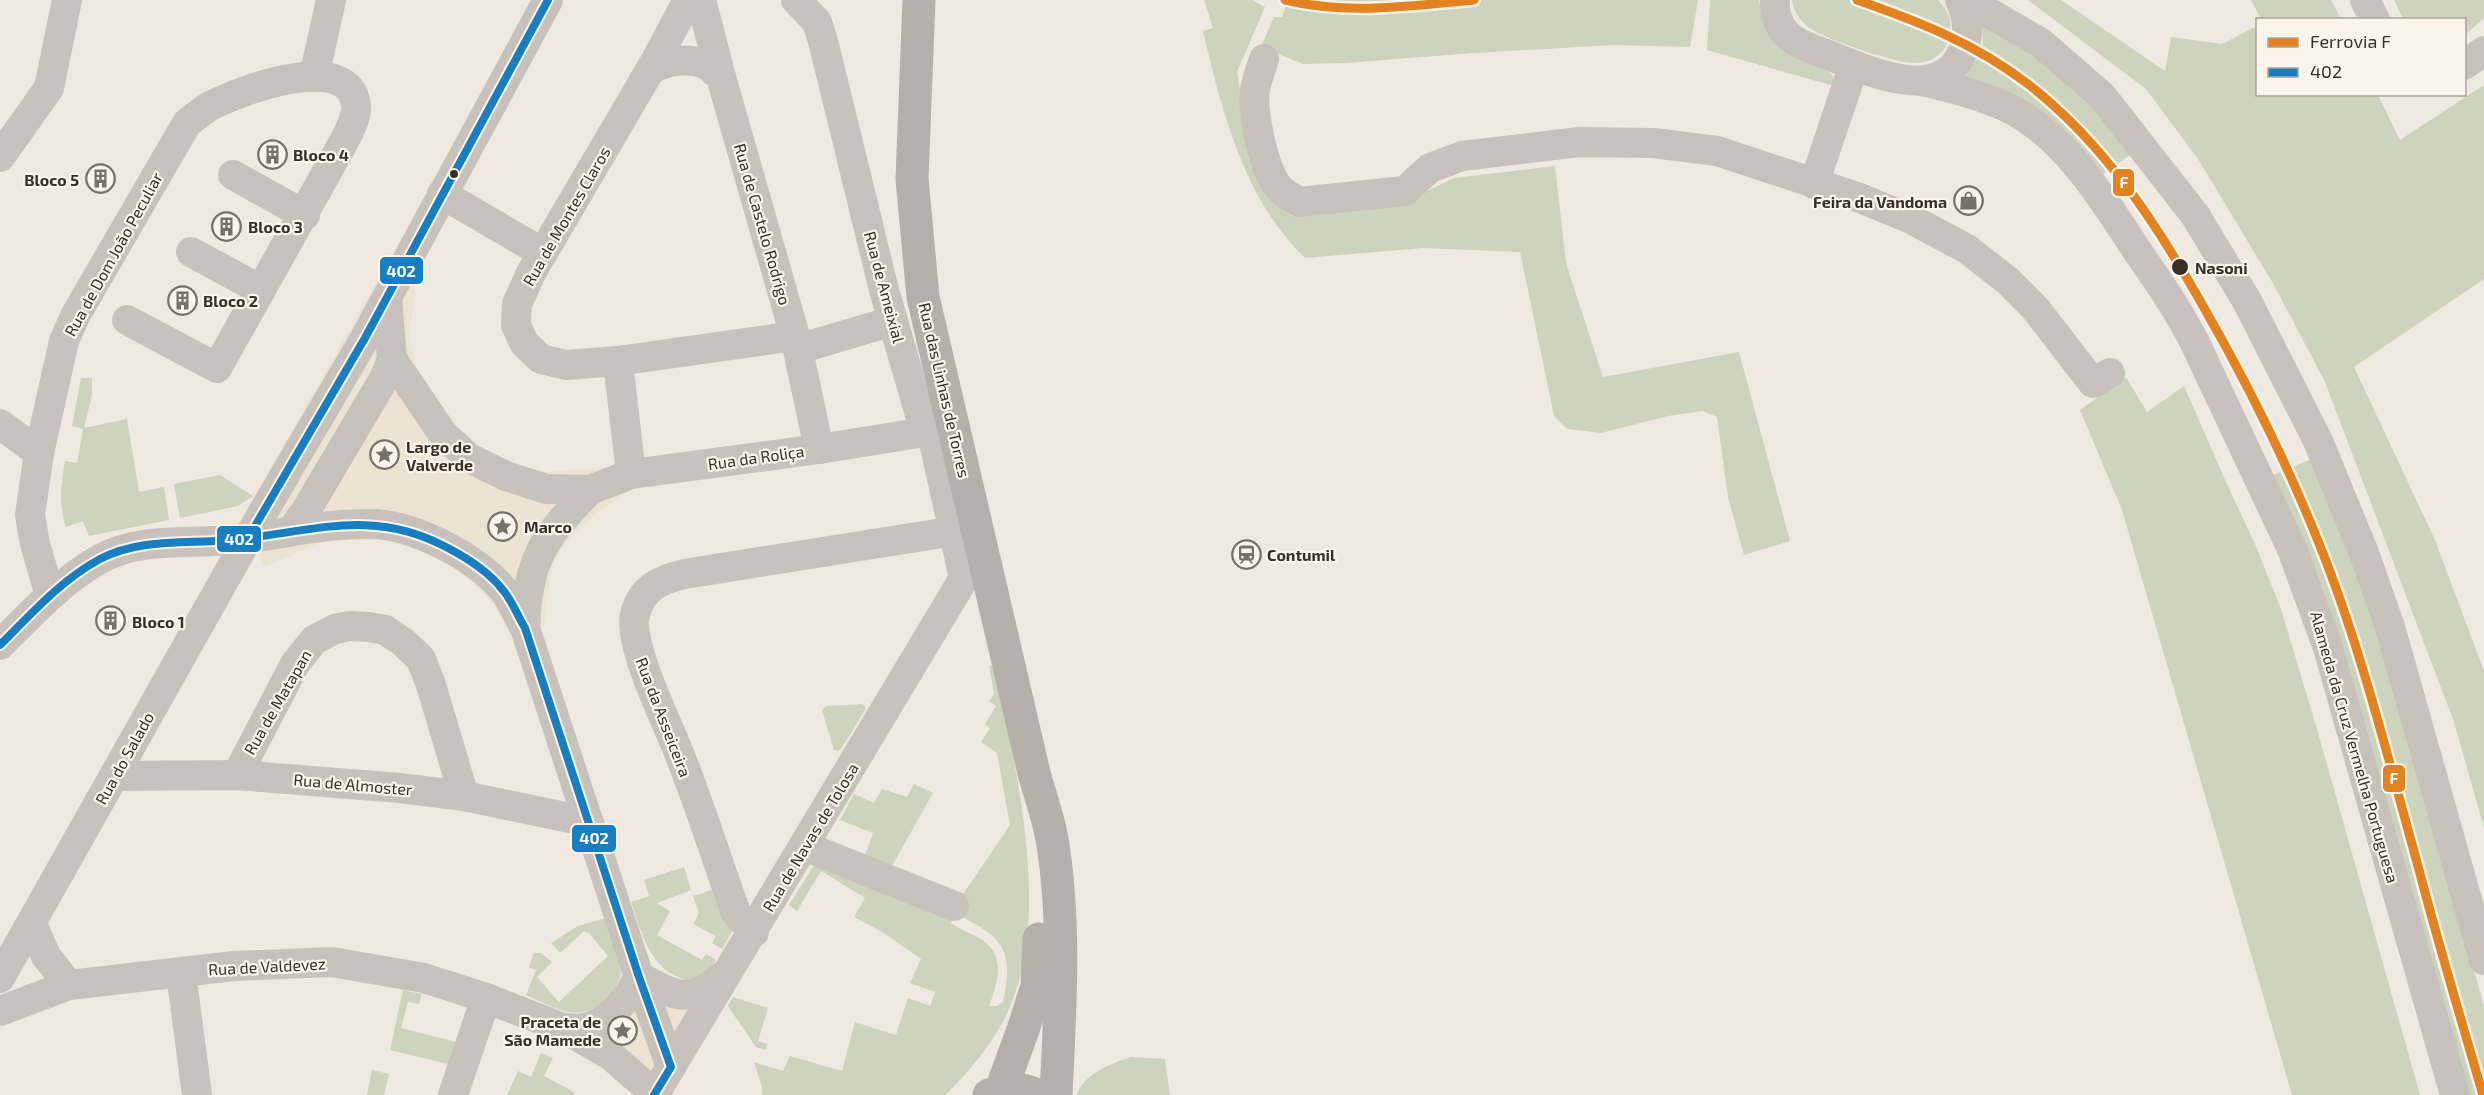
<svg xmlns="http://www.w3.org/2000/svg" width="2484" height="1095" viewBox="0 0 2484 1095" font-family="'Exo 2',sans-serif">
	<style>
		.green { fill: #cdd3bd; fill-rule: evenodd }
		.plaza { fill: #ece3d2 }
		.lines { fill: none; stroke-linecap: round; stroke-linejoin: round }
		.minor { stroke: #c7c2bc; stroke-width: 30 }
		.major { stroke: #b6b0ab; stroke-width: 33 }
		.bus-1-casing { stroke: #faf4eb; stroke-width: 12 }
		.bus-1 { stroke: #187ec2; stroke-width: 8 }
		.rail-1-casing { stroke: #faf4eb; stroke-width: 14 }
		.rail-1 { stroke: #e38220; stroke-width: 9 }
		.bus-dot { fill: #382f29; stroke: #faf4eb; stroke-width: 2 }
		.labels { text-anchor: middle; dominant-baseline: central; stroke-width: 4.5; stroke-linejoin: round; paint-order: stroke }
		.poi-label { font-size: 16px; font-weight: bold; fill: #382f29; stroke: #faf4eb; text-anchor: start }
		.street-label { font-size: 16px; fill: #382f29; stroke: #faf4eb }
		.stop-label { font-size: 16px; font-weight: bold; fill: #382f29; stroke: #faf4eb; text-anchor: start }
		.line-badge { stroke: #faf4eb; stroke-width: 2 }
		.badge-label { font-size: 16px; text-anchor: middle; font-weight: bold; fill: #fff }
	</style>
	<rect width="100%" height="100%" fill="#eeeae2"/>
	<g class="green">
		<path d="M1204 0H1252L1265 7 1237 72 1251 152 1267 190 1292 216 1407 201 1454 178 1555 166 1566 263 1603 377 1739 352 1790 541 1744 555 1728 497 1717 417 1703 411 1668 416 1601 433 1567 429 1554 416 1520 252 1423 248 1305 258C1244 200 1222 111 1203 31L1213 28Z"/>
		<path d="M1288 0H1698L1690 47 1614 45 1474 53 1346 63 1303 64 1261 47 1274 17H1282Z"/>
		<path d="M1710 0H1759L1763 23 1768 32 1827 70 1833 77 1834 86 1707 50Z"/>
		<path d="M1792 0H1938C1949 12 1953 21 1949 38 1945 54 1931 63 1914 63 1892 62 1826 40 1808 27 1800 20 1793 11 1792 0Z"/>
		<path d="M2028 0H2061L2165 71 2171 37 2222 44 2257 26 2258 94 2378 95 2400 140 2484 85V279L2354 367 2435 540 2484 671V828L2454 722 2325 382 2274 285 2198 159 2146 89Z"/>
		<path d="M2251 0H2331L2341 19H2261Z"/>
		<path d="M2394 0H2484V18L2465 35 2464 20 2403 19Z"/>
		<path d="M1982 23C2045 54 2089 101 2136 151L2100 176 1965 77 1983 48Z"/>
		<path d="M2126 377 2147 412 2184 386 2226 482 2255 544 2281 609 2319 736 2420 1095H2292L2122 510 2080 410Z"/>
		<path d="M81 378H92V395L84 428 127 419 139 492 164 487 169 520 89 536 83 521 66 527C58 503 61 485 65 461L77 463 83 429 72 426Z"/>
		<path d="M2314 458 2375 616 2484 1006V1095H2467L2268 477Z"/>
		<path d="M220 475 253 496 238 506 180 518 174 484Z"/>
		<path d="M995 665C1014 764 1050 901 1013 999 1001 1033 971 1071 945 1095H762V1087L754 1062 783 1071 790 1056 842 1071 855 1022 896 1035 908 998 930 1006 935 992 910 983 921 959 884 933 854 917 865 898 821 871 797 911 789 905 816 862 959 900 1010 825 997 753 981 742 990 728 985 724 996 706 989 701 994 694 989 666ZM954 913C1001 936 1015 947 1003 1002L997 1006H989C997 985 1006 958 984 941 974 934 961 931 951 923Z"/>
		<path d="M862 704 865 706V710L841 749 837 751 834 750 822 710 826 706Z"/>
		<path d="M914 784 933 793 889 871 863 861 873 833 840 820 854 794 874 803 882 789 907 797Z"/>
		<path d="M684 867 691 890 657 903 670 911 657 935 702 960 706 954 716 960 708 971 688 981C649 969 643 936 631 902L649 896 644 880Z"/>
		<path d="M715 889 734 924 732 932 722 949 712 943 716 936 693 924 699 913 693 896Z"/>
		<path d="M606 918C611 934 619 951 621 968 622 976 616 987 611 994 584 1026 558 1010 526 995L536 970 529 967 534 953H541L552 962 537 977 559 1002 608 956 589 933 584 931 560 953 551 943 578 926Z"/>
		<path d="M403 990 422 994 419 1004 408 1002 401 1028 464 1044 456 1066 390 1050Z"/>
		<path d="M733 997 768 1008 758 1041 767 1044 766 1050 756 1047 728 1006Z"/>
		<path d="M541 1053 553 1058 544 1076 574 1092 573 1095H507L518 1071 531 1077Z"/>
		<path d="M1131 1057 1165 1059 1170 1095H1076C1087 1072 1108 1065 1131 1057Z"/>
		<path d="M372 1070 389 1074 384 1095H367Z"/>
	</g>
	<g class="plaza">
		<path d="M386 265 415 283 410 338 419 376 436 406 474 446 510 463 544 472 614 467 627 492 590 519 567 541 555 560 548 590 545 627 511 636 498 612 482 591 461 572 438 555 398 541 369 538 340 539 315 545 265 567 243 516Z"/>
		<path d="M708 977 638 1095H632L628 1081 573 1021 673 986Z"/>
	</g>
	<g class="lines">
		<g class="minor">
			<path d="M688 0 656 60 531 273 517 304 516 325 524 343 541 359 566 365 618 361 795 336"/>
			<path d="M701 0 721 77 795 336 819 449"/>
			<path d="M1775 0C1774 10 1777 22 1783 30 1793 44 1816 50 1831 56 1868 71 1939 104 1962 53 1970 34 1968 18 1960 0"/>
			<path d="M1967 0 2041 43 2102 96 2195 215 2247 301 2318 441 2364 553 2390 627 2484 960"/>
			<path d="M2365 0 2375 20"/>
			<path d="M1264 59C1261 70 1256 80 1255 91 1252 113 1264 172 1280 189 1285 194 1293 198 1299 202L1405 191 1430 168 1462 156 1580 142 1653 143 1717 151 1860 198 1911 219 1967 249 2008 281 2035 308 2093 383 2110 373"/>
			<path d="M2464 65 2484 51"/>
			<path d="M651 69C667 61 687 57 705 64 710 67 716 73 721 77"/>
			<path d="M314 77 331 0"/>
			<path d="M1922 81C1949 87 1978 94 2004 106 2065 134 2103 199 2138 252 2158 281 2178 310 2194 341L2292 549 2328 648 2455 1095"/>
			<path d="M0 157 49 88 67 0"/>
			<path d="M233 175 305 215"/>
			<path d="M1814 184 1854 65"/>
			<path d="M442 194 543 253"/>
			<path d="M191 252 261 290"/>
			<path d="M387 298 392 359 443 434 469 458 506 476 546 489 590 490 631 474 819 449 925 432"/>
			<path d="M798 349 893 321"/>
			<path d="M618 361 631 474"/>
			<path d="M0 424 39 453"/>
			<path d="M291 531 307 509 385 377 392 359"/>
			<path d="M50 595 35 544 30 515 39 453 64 341 75 316 187 123C194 118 202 111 210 106 239 91 351 48 356 106 357 118 348 134 342 145L217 368 127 320"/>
			<path d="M525 628C528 559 543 538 590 490"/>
			<path d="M0 645C31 614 61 581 100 559 140 537 186 544 230 540 276 536 323 523 370 524 412 524 471 555 499 585 510 596 517 615 525 628L639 977 671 1067"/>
			<path d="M237 775 295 664 314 640 335 629 349 626 369 627 385 630 403 642 421 659 431 685 464 796"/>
			<path d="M114 776 237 775 400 788 464 796 589 822"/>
			<path d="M804 846 954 906"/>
			<path d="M32 924 46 956 69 985"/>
			<path d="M754 932 736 913C717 860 700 806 679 753 667 722 628 645 635 615 641 588 660 580 684 574L955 531"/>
			<path d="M181 973 197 1095"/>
			<path d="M639 977C678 997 689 1005 724 975"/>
			<path d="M0 978 248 538 365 338 548 0"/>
			<path d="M0 1011 69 985 234 966 332 962 424 978 486 998 563 1028 610 1055 655 1094"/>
			<path d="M563 1028C570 1028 577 1029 583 1028 608 1025 628 998 639 977"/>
			<path d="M453 1095 486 998"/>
			<path d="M654 1095 964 578 934 442 925 432 884 290 823 41 817 22 796 0"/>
		</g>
		<g class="major">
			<path d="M919 0 912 179 923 297 1034 773C1040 795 1048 817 1052 839 1066 923 1060 1010 1056 1095"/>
			<path d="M1001 1090 1023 1030 1037 986 1039 939"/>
			<path d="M989 1095C1004 1088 1021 1087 1037 1095"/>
		</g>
		<defs>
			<g id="bus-1">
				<path d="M248 538 365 338 548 0"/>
				<path d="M0 645C31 614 61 580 100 559 140 538 186 544 230 540 310 533 371 506 448 548 467 558 488 571 502 589 512 600 517 615 525 628L639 977 671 1067 654 1095"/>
			</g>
		</defs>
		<use href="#bus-1" class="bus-1-casing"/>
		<use href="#bus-1" class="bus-1"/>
		<defs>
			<g id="rail-1">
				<path d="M1285 0C1348 15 1411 6 1474 0"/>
				<path d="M1857 0C1920 22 1974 43 2028 84 2104 143 2156 223 2203 306 2249 386 2290 469 2324 556 2363 656 2389 762 2418 866 2438 943 2461 1019 2483 1095"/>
			</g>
		</defs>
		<use href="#rail-1" class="rail-1-casing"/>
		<use href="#rail-1" class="rail-1"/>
	</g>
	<defs>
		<symbol id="building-ring" viewBox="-11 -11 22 22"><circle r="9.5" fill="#faf4eb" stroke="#78706a" stroke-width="1.5"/><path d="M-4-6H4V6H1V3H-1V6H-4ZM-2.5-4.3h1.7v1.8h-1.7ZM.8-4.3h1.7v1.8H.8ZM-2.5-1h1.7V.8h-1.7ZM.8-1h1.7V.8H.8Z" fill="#78706a"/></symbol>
		<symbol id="shop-ring" viewBox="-11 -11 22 22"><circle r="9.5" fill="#faf4eb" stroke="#78706a" stroke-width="1.5"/><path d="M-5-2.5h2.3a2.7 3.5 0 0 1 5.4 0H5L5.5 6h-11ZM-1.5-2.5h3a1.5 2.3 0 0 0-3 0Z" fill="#78706a"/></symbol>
		<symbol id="sight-ring" viewBox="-11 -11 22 22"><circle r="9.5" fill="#faf4eb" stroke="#78706a" stroke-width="1.5"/><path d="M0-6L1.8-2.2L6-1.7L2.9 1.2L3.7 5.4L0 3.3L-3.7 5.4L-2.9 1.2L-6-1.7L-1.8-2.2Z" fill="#78706a"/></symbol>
		<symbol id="station-ring" viewBox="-11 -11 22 22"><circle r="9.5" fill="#faf4eb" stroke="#78706a" stroke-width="1.5"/><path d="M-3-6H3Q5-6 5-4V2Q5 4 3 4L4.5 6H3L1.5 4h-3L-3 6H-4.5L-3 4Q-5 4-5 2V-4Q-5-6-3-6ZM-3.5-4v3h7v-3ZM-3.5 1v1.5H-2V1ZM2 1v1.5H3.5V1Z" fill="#78706a"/></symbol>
	</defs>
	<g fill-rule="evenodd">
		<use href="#building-ring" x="256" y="138" width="33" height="33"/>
		<use href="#building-ring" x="84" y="162" width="33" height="33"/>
		<use href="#shop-ring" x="1952" y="184" width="33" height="33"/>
		<use href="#building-ring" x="210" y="210" width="33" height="33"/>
		<use href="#building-ring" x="166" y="284" width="33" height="33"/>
		<use href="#sight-ring" x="368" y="438" width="33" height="33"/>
		<use href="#sight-ring" x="486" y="510" width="33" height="33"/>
		<use href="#station-ring" x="1230" y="538" width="33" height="33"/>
		<use href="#building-ring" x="94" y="604" width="33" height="33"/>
		<use href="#sight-ring" x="606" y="1014" width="33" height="33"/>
	</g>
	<g class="bus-dot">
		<circle cx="454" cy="174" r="5"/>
		<circle cx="2180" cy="267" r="9"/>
	</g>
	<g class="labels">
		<g class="poi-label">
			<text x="293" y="154">Bloco 4</text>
			<text x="79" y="179" text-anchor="end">Bloco 5</text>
			<text x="1947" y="201" text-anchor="end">Feira da Vandoma</text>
			<text x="248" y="226">Bloco 3</text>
			<text x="203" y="300">Bloco 2</text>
			<text x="406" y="446">Largo de<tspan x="406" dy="18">Valverde</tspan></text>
			<text x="524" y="526">Marco</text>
			<text x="1267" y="554">Contumil</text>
			<text x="132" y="621">Bloco 1</text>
			<text x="601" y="1021" text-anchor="end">Praceta de<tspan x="601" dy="18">São Mamede</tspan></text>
		</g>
		<g class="street-label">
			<text transform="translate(566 216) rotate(-60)">Rua de Montes Claros</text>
			<text transform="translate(763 224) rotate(74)">Rua de Castelo Rodrigo</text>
			<text transform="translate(113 254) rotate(-61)">Rua de Dom João Peculiar</text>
			<text transform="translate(885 287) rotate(75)">Rua de Ameixial</text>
			<text transform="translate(945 390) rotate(77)">Rua das Linhas de Torres</text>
			<text transform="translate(756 457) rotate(-8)">Rua da Roliça</text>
			<text transform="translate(277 702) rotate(-60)">Rua de Matapan</text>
			<text transform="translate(664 717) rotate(69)">Rua da Asseiceira</text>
			<text transform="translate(2355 747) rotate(74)">Alameda da Cruz Vermelha Portuguesa</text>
			<text transform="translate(124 758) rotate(-61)">Rua do Salado</text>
			<text transform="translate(353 784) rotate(5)">Rua de Almoster</text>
			<text transform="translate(810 837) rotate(-59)">Rua de Navas de Tolosa</text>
			<text transform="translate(267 966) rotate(-3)">Rua de Valdevez</text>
		</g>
		<g class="stop-label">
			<text x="2195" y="267">Nasoni</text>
		</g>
	</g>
	<g class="line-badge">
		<rect x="2112" y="168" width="23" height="29" rx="6" fill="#e38220"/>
		<rect x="379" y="256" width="45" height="29" rx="6" fill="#187ec2"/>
		<rect x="216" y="525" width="46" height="28" rx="6" fill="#187ec2"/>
		<rect x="2382" y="764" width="24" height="29" rx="6" fill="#e38220"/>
		<rect x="571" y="824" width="46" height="29" rx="6" fill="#187ec2"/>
	</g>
	<g class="badge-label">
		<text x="2124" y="188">F</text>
		<text x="401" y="277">402</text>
		<text x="239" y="545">402</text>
		<text x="2394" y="784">F</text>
		<text x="594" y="844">402</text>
	</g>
	<rect x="2256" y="18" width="210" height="78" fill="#faf4eb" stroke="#aca59d" stroke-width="1.5"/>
	<rect x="2268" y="38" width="30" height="9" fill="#e38220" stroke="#aca59d" stroke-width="1.5"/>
	<text x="2310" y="48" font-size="18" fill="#382f29">Ferrovia F</text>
	<rect x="2268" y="68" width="30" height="9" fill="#187ec2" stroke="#aca59d" stroke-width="1.5"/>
	<text x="2310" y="78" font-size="18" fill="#382f29">402</text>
</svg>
